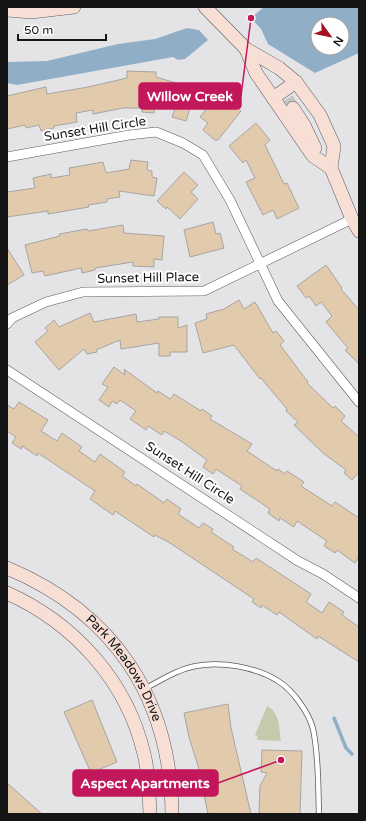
<svg xmlns="http://www.w3.org/2000/svg" width="366" height="821" viewBox="0 0 366 821" font-family="'Varela Round',sans-serif">
	<style>
		.green { fill: #c6caad }
		.water { fill: #90aec6; fill-rule: evenodd }
		.lines { fill: none; stroke-linecap: round; stroke-linejoin: round }
		.stream { stroke: #90aec6; stroke-width: 3.5 }
		.building { fill: #e2caad; stroke: #a7a5a2 }
		.secondary-tunnel { stroke: #c5c5c8; stroke-width: 13; stroke-dasharray: 13 6; stroke-linecap: butt }
		.lane-casing { stroke: #5b5b5e; stroke-width: 6 }
		.street-casing { stroke: #5b5b5e; stroke-width: 10 }
		.secondary-casing { stroke: #5b5b5e; stroke-width: 14 }
		.lane { stroke: #fff; stroke-width: 4.5 }
		.street { stroke: #fff; stroke-width: 9 }
		.secondary { stroke: #f7dfd5; stroke-width: 13 }
		.labels { text-anchor: middle; dominant-baseline: central; stroke-width: 4; stroke-linejoin: round; paint-order: stroke }
		.street-label { font-size: 13px; fill: #151516; stroke: #fff }
		.leader { fill: none; stroke: #c2185b; stroke-width: 1.5 }
		.callout-dot { fill: #c2185b; stroke: #fff; stroke-width: 1.5 }
		.callout { fill: #c2185b; stroke: #c2185b; stroke-width: 1.5 }
		.callout-label { font-size: 14px; text-anchor: middle; font-weight: bold; fill: #fff }
	</style>
	<rect width="100%" height="100%" fill="#e4e4e7"/>
	<path class="green" d="M267 706C280 712 279 728 281 741L257 740 258 737 255 735Z"/>
	<g class="water">
		<path d="M264 7H359V53L315 73 268 44 261 29 251 18ZM318 24H342V48H318Z"/>
		<path d="M187 28 199 30 208 40 185 59 178 60 173 57 17 85 7 83V62L47 61 118 44 155 39Z"/>
	</g>
	<g class="lines">
		<path class="stream" d="M334 718 346 748 352 754"/>
	</g>
	<g class="building">
		<path d="M127 71 156 72V77L196 89 186 121 172 117 175 109 155 103 154 113 142 112V108H123L93 114V110L76 113 77 122 54 126V128L41 131 39 125 26 128 25 125 7 129V96L46 87 47 94 88 87 127 78Z"/>
		<path d="M217 96 230 106 232 103 241 111 218 140H215L203 130 208 123 200 117Z"/>
		<path d="M256 123 270 140 265 145 284 184 287 183 299 208 277 219 273 210 263 215 246 182 255 178 246 160 243 163 229 146Z"/>
		<path d="M131 160 148 162 147 170 152 171V177L157 178 154 196 119 191 120 197 107 199V202L88 205 89 207 48 214V211L7 217V192L35 188 33 178 51 174V178L70 175 69 168 103 162 106 173 129 169Z"/>
		<path d="M184 172 198 185 191 192 198 199 180 219 167 207 166 209 157 201Z"/>
		<path d="M213 222 216 234 220 233 224 248 190 257 184 230Z"/>
		<path d="M123 225 124 233 164 236 162 260 154 259V267L133 266V262L95 268V270L82 273 81 268 45 276 43 271 32 273 25 245 60 236 59 234 87 229 88 231Z"/>
		<path d="M7 248 24 275 7 285Z"/>
		<path d="M326 265 342 288 341 289 359 310V364L345 350 348 348 326 322 332 316 321 302 316 306 309 296 306 298 297 286Z"/>
		<path d="M239 300 244 309 255 302 273 333 276 331 284 341 280 345 308 382 307 383 333 408 335 406 345 416 341 421 359 437V472L352 480 344 473 346 470 323 453 294 425 298 422 286 411 287 409 261 378 260 379 234 345 203 353 195 323 207 319 206 314 224 309Z"/>
		<path d="M90 313 94 322 136 314 137 322 159 319V317H178V328L187 325V352H170V356H159V343L121 349 120 340 96 350 97 352 87 354 84 349 59 370 35 342 48 331 45 328 54 320 59 327Z"/>
		<path d="M114 367 125 375 124 369 157 393 158 391 170 399 174 394 201 411 202 409 212 416 210 419 252 444 247 451 277 471 278 469 285 474 287 471 304 482 301 486 332 506 335 502 359 518V556L355 563 337 550 335 553 324 546 327 541 297 521 294 527 280 518 279 521 268 513 270 509 240 489 242 486 216 469 213 474 203 467 207 460 181 441 164 431 162 435 148 426 146 430 130 419 136 411 120 400 117 404 112 401 109 407 99 400 108 387 102 384Z"/>
		<path d="M19 402 48 420 41 431 57 441 62 433 82 447 79 451 95 462 100 454 125 472 122 476 136 486 137 484 164 503 167 499 181 509 178 514 199 528 203 523 213 529 211 532 234 547 232 549 253 562 256 558 311 594 306 602 322 613 329 602 344 612 342 615 359 627V662L318 636 317 639 279 612 277 615 262 605 261 608 252 602 254 599 170 543 155 535 154 537 115 511 113 515 90 499 95 491 38 453 37 456 22 446 21 449 12 443 16 437 7 431V405L14 409Z"/>
		<path d="M92 700 117 762 91 773 64 712Z"/>
		<path d="M228 704 231 728 251 814H208L198 766 189 737 184 713Z"/>
		<path d="M262 750 302 751 300 814H259L260 786 267 773 261 772Z"/>
		<path d="M7 783 42 814H7Z"/>
	</g>
	<g class="lines">
		<path class="secondary-tunnel" d="M287 99 293 108"/>
		<defs>
			<path id="lane" d="M144 689C160 681 178 669 196 666 221 661 256 667 278 681 293 690 309 713 313 729 319 756 318 787 319 814"/>
			<g id="street">
				<path d="M7 157 129 135 156 132 183 143 203 155 230 200 278 301 359 402"/>
				<path d="M7 324 12 318 46 302 83 292 204 291 352 219"/>
				<path d="M7 370 298 561 323 574 359 598"/>
			</g>
			<g id="secondary">
				<path d="M205 7 246 49 279 68 296 82 320 115 334 146 331 168 352 219 359 231"/>
				<path d="M7 10 31 12 74 7"/>
				<path d="M246 49 256 73 313 156 331 168"/>
				<path d="M273 98 296 82"/>
				<path d="M293 108 304 125 315 148"/>
				<path id="s1" d="M7 568C114 613 171 698 172 814"/>
				<path d="M7 593C74 623 127 681 144 754 149 773 149 794 150 814"/>
			</g>
		</defs>
		<use href="#lane" class="lane-casing"/>
		<use href="#street" class="street-casing"/>
		<use href="#secondary" class="secondary-casing"/>
		<use href="#lane" class="lane"/>
		<use href="#street" class="street"/>
		<use href="#secondary" class="secondary"/>
	</g>
	<g class="labels">
		<g class="street-label">
			<text transform="translate(95 129) rotate(-9)">Sunset Hill Circle</text>
			<text transform="translate(148 278) rotate(-1)">Sunset Hill Place</text>
			<text transform="translate(190 473) rotate(33)">Sunset Hill Circle</text>
			<text stroke="none"><textPath href="#s1" startOffset="158">Park Meadows Drive</textPath></text>
		</g>
	</g>
	<path class="leader" d="M251 18L241 96M281 760L218 783"/>
	<g class="callout-dot">
		<circle cx="251" cy="18" r="4"/>
		<circle cx="281" cy="760" r="4"/>
	</g>
	<g class="callout">
		<rect x="139" y="83" width="102" height="26" rx="4"/>
		<rect x="73" y="770" width="145" height="26" rx="4"/>
	</g>
	<g class="callout-label">
		<text x="190" y="101">Willow Creek</text>
		<text x="145" y="788">Aspect Apartments</text>
	</g>
	<rect width="366" height="821" fill="none" stroke="#151516" stroke-width="16"/>
	<g transform="translate(330 36) rotate(123)"><circle r="19" fill="#ffffff" stroke="#a1a1a2"/>
	<path d="M0-3L7 15L0 10L-7 15Z" fill="#a60f20"/>
	<text y="-6" font-size="11" font-weight="bold" text-anchor="middle" fill="#151516">N</text>
	</g>
	<path d="M18 34v6h88v-6" fill="none" stroke="#151516" stroke-width="2"/>
	<text x="24" y="34" font-size="12" fill="#151516" stroke="#ffffff" stroke-width="3" paint-order="stroke">50 m</text>
</svg>
